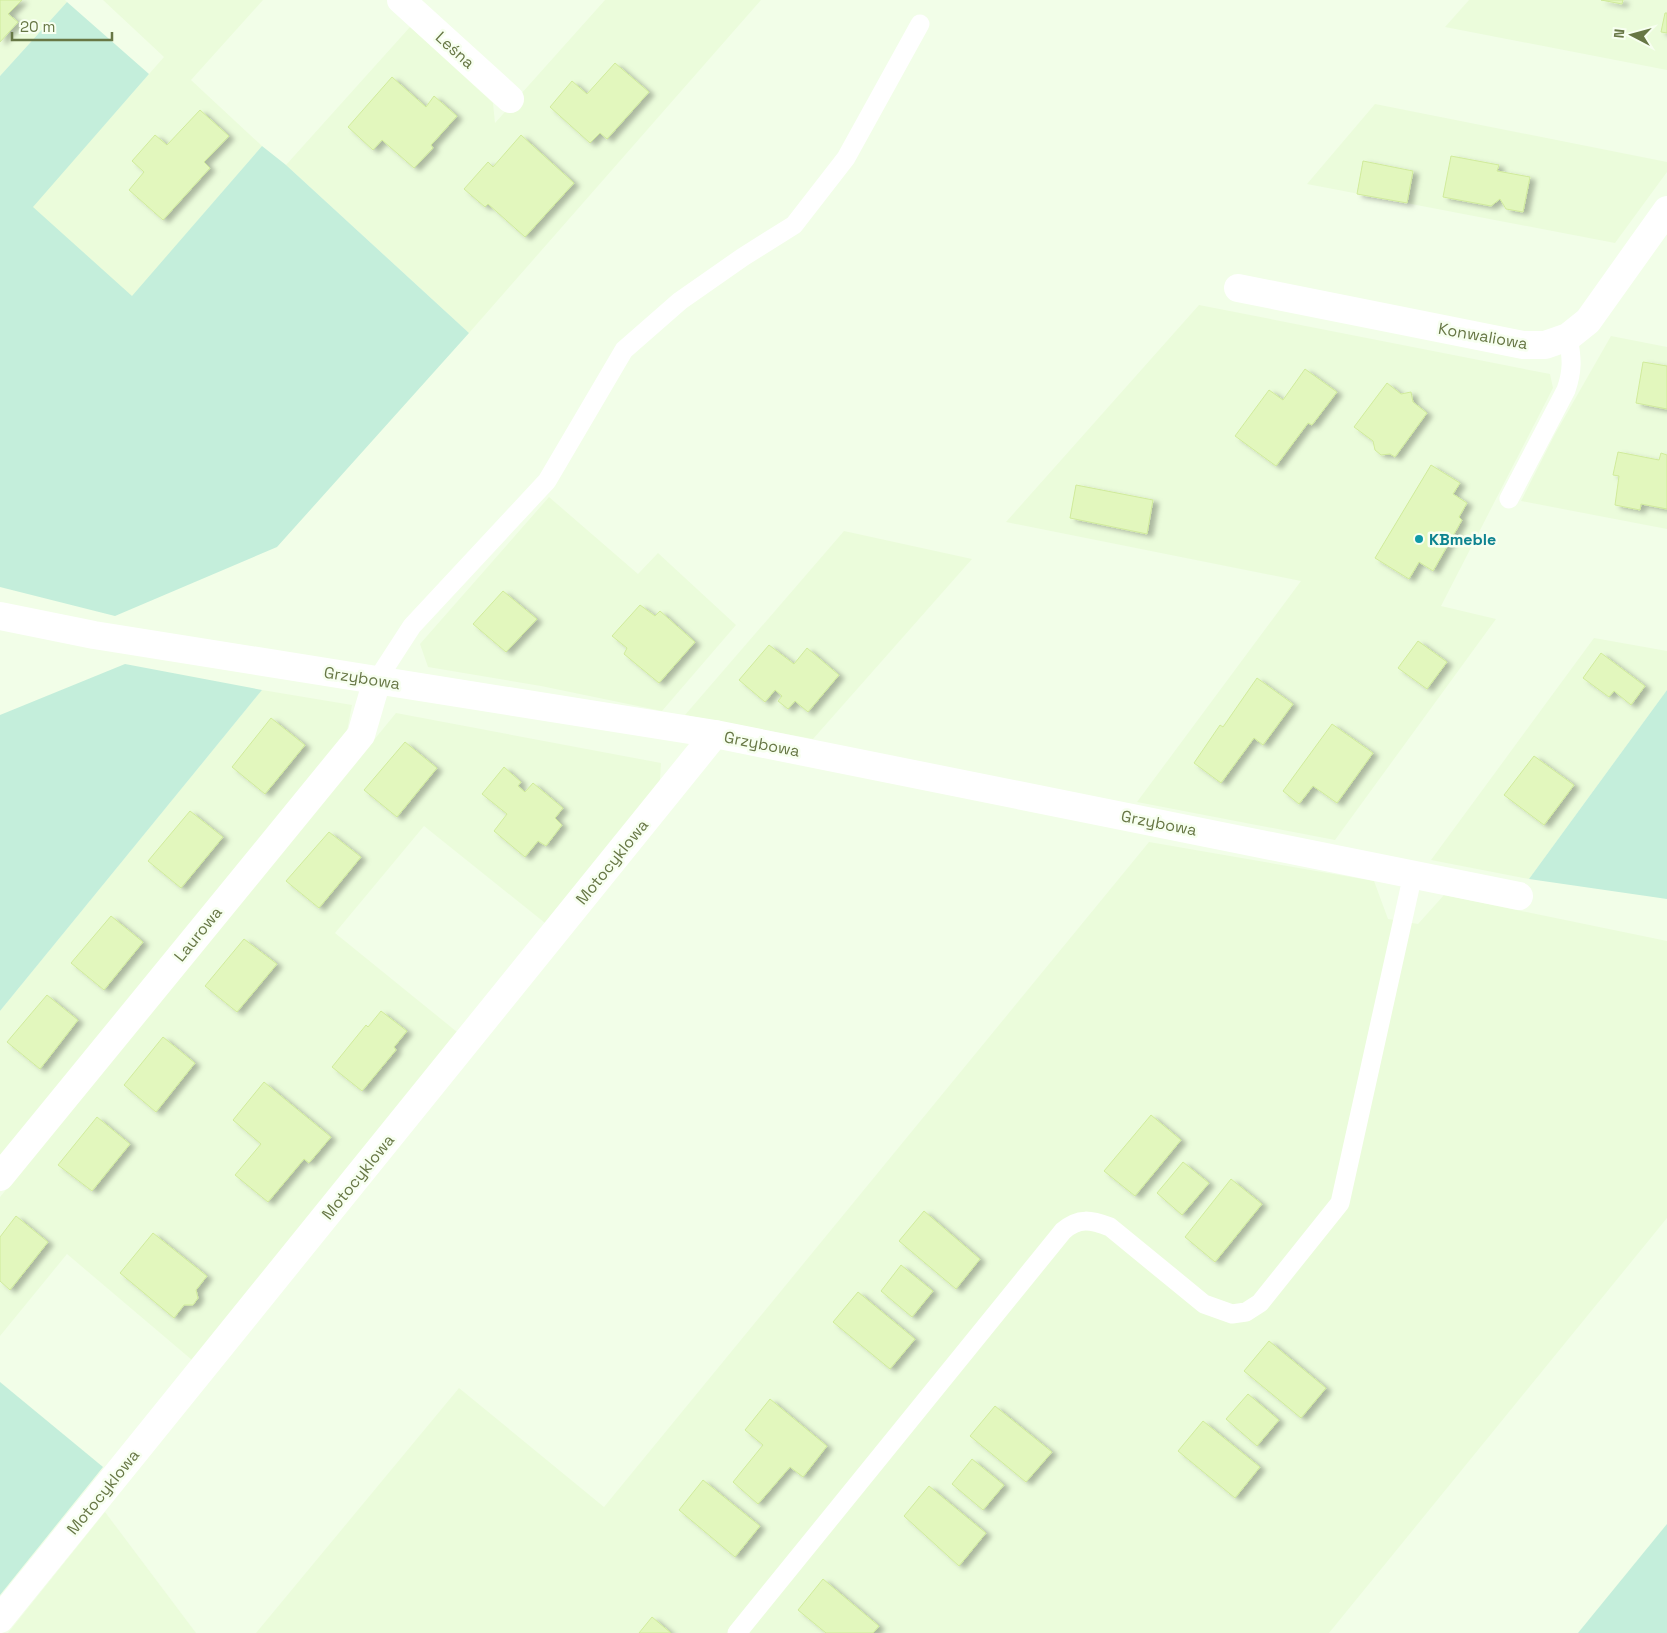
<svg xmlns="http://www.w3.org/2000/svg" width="1667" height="1633" viewBox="0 0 1667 1633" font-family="'Space Grotesk',sans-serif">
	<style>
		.residential { fill: #ebfcdb }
		.green { fill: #c4eedb }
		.building { fill: #e2f7bd; stroke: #d0eb9b; filter: url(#shadow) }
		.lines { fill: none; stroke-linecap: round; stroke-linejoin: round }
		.service { stroke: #fff; stroke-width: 19 }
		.minor { stroke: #fff; stroke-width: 28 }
		.culture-dot { fill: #0f9aa8; stroke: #f7fff0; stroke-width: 2 }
		.labels { text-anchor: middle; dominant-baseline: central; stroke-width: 5; stroke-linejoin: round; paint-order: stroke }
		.street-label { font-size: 16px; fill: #677745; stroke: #f7fff0 }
		.culture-label { font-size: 16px; font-weight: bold; fill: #0d838f; stroke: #f7fff0; text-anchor: start }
	</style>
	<defs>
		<filter id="shadow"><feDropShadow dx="5.5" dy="3" stdDeviation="2.5" flood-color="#0004"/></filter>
	</defs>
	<rect width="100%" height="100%" fill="#f2fee8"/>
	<g class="residential">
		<path d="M0 0H65L67 2 0 76Z"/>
		<path d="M103 0H263L191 80 262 146 132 297 32 207 164 57Z"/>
		<path d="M605 0H761L469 333 286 165 410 27 493 103 495 123Z"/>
		<path d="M1469 0H1667V70L1445 27Z"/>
		<path d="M1375 104 1667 162V172L1615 243 1307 184Z"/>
		<path d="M1199 305 1550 374 1553 388 1441 606 1496 619 1335 840 1137 802 1301 581 1006 522Z"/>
		<path d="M1611 336 1667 347V529L1521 501 1555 434Z"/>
		<path d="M549 497 638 574 658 553 736 625 662 711 541 686 428 667 420 644Z"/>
		<path d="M844 531 972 559 813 739 685 715Z"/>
		<path d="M1594 638 1667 651V690L1529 879 1431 860Z"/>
		<path d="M262 690 352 705 347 731 0 1157V1011Z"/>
		<path d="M396 713 661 763 659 795 550 927 424 826 335 933 462 1036 192 1360 67 1254 0 1336V1197Z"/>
		<path d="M1149 842 1374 881 1388 919 1418 924 1444 895 1667 941V1218L1329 1633H256L459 1388 604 1507Z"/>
		<path d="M105 1512 196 1633H8Z"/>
	</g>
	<g class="green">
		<path d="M67 2 149 74 33 207 132 296 262 146 286 165 469 333 277 547 115 616 0 587V76Z"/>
		<path d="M125 664 262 690 0 1011V715Z"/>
		<path d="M1667 690V899L1529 879Z"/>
		<path d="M0 1382 103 1467 0 1595Z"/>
		<path d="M1667 1524V1633H1578Z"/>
	</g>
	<g class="building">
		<path d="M0 0H22L8 14 18 22 0 42Z"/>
		<path d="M1601 0H1623L1622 4Z"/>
		<path d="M1665 13H1667V33L1661 32Z"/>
		<path d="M615 63 649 92 607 139 600 133 590 143 550 107 572 81 587 94Z"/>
		<path d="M392 77 426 107 434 96 457 116 431 145 433 148 414 168 382 140 373 150 348 127Z"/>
		<path d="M200 110 229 136 204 162 210 168 163 220 129 190 144 172 132 161 155 135 167 145Z"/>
		<path d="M521 135 574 183 525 237 488 204 485 207 464 189 488 162 493 167Z"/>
		<path d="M1451 156 1499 165 1497 171 1530 177 1523 212 1506 209 1500 199 1491 206 1443 197Z"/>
		<path d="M1363 161 1413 171 1407 203 1357 194Z"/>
		<path d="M1643 362 1667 366V409L1636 403Z"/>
		<path d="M1305 369 1337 392 1312 425 1308 423 1276 466 1235 436 1269 390 1283 400Z"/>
		<path d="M1387 383 1401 394 1411 392 1413 402 1427 413 1395 457 1390 454 1381 455 1375 450 1373 441 1354 427Z"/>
		<path d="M1618 452 1659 460 1661 453 1667 455V509L1641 504 1640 510 1615 505 1619 476 1613 475Z"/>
		<path d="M1431 465 1460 483 1453 494 1467 503 1459 517 1462 520 1433 571 1419 562 1409 579 1375 558Z"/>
		<path d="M1076 485 1153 500 1147 534 1070 518Z"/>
		<path d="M503 591 537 619 506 652 473 624Z"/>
		<path d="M640 605 655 616 660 611 695 642 659 683 624 654 627 648 612 636Z"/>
		<path d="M1418 641 1447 662 1427 689 1398 668Z"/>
		<path d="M769 645 794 664 807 648 839 675 808 712 795 701 788 709 778 701 782 696 775 690 765 702 739 680Z"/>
		<path d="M1601 653 1645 686 1631 705 1614 691 1609 697 1583 678Z"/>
		<path d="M1257 678 1293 704 1263 745 1254 738 1221 783 1194 763 1220 725 1223 727Z"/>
		<path d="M271 718 305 745 265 794 232 767Z"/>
		<path d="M1332 724 1373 753 1337 803 1313 786 1299 804 1283 791Z"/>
		<path d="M405 742 437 768 397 817 364 790Z"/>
		<path d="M1534 756 1574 785 1544 825 1504 795Z"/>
		<path d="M504 767 521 782 518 786 525 792 533 783 563 808 555 818 562 825 546 846 538 841 525 857 494 831 507 814 482 794Z"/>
		<path d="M190 811 223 837 181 888 148 861Z"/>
		<path d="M329 832 361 857 319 908 286 881Z"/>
		<path d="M111 916 143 942 104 990 71 963Z"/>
		<path d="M244 939 277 964 237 1012 205 986Z"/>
		<path d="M47 995 78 1020 40 1069 7 1042Z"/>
		<path d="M381 1011 407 1031 394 1047 396 1050 362 1091 332 1067 366 1025 368 1027Z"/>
		<path d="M163 1037 195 1063 156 1112 124 1085Z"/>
		<path d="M264 1082 331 1137 309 1163 304 1159 268 1202 235 1175 261 1144 233 1120Z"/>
		<path d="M1151 1115 1181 1140 1135 1196 1104 1171Z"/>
		<path d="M97 1117 130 1144 92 1191 58 1165Z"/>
		<path d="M1183 1162 1209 1183 1182 1215 1157 1193Z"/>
		<path d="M1231 1179 1262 1204 1215 1262 1185 1237Z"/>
		<path d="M924 1211 980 1259 956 1289 899 1241Z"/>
		<path d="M16 1216 48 1242 10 1290 0 1281V1237Z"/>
		<path d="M153 1233 207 1276 196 1290 198 1298 193 1305H184L174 1318 120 1273Z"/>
		<path d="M901 1265 933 1291 912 1317 881 1291Z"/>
		<path d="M858 1292 915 1339 890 1369 833 1322Z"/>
		<path d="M1269 1341 1326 1388 1301 1418 1244 1371Z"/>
		<path d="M1248 1394 1279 1420 1257 1446 1226 1419Z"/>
		<path d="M770 1399 827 1446 803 1477 790 1467 758 1504 733 1482 763 1445 745 1430Z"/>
		<path d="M995 1406 1052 1452 1026 1482 970 1436Z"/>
		<path d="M1203 1421 1260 1467 1235 1498 1178 1451Z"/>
		<path d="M972 1459 1004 1485 983 1510 952 1484Z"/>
		<path d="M703 1480 760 1526 735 1557 679 1510Z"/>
		<path d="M929 1486 986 1533 959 1566 904 1516Z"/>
		<path d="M823 1579 879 1626 873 1633H826L798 1610Z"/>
		<path d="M652 1617 671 1633H639Z"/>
	</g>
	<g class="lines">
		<g class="service">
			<path d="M1509 499 1566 390C1573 370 1572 358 1568 337"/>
			<path d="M377 680 412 626 547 481 624 350 680 301 743 257 794 225 846 158 920 24"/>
			<path d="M737 1633 1063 1231C1079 1217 1091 1220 1110 1227L1204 1304 1232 1314 1246 1312 1260 1303 1340 1203 1413 874"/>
		</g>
		<g class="minor">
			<path d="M401 0 510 99"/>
			<path d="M1238 288 1523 345H1545L1568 337 1588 321 1667 210"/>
			<path d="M0 616 94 635 715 734 1519 896"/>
			<path d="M0 1177 361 735 377 680"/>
			<path d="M0 1619 715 734"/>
		</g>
	</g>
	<circle class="culture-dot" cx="1419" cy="539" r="5"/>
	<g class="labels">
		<g class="street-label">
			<text transform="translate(455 50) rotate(42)">Leśna</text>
			<text transform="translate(1483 336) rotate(10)">Konwaliowa</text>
			<text transform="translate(362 678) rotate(9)">Grzybowa</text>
			<text transform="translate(762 744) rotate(11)">Grzybowa</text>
			<text transform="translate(1159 823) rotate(11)">Grzybowa</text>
			<text transform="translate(612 862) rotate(-51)">Motocyklowa</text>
			<text transform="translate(198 934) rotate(-51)">Laurowa</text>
			<text transform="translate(358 1177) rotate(-51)">Motocyklowa</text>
			<text transform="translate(103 1492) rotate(-51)">Motocyklowa</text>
		</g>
		<g class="culture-label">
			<text x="1429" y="539">KBmeble</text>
		</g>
	</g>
	<g transform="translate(1632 35) rotate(276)" stroke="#f7fff0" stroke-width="4" paint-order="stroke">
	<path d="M0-4L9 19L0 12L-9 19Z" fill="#677745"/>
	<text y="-8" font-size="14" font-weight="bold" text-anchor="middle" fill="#677745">N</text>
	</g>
	<path d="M12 32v8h100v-8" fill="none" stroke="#677745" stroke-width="2.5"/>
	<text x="20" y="32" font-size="15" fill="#677745" stroke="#f7fff0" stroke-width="4" paint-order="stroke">20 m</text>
</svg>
